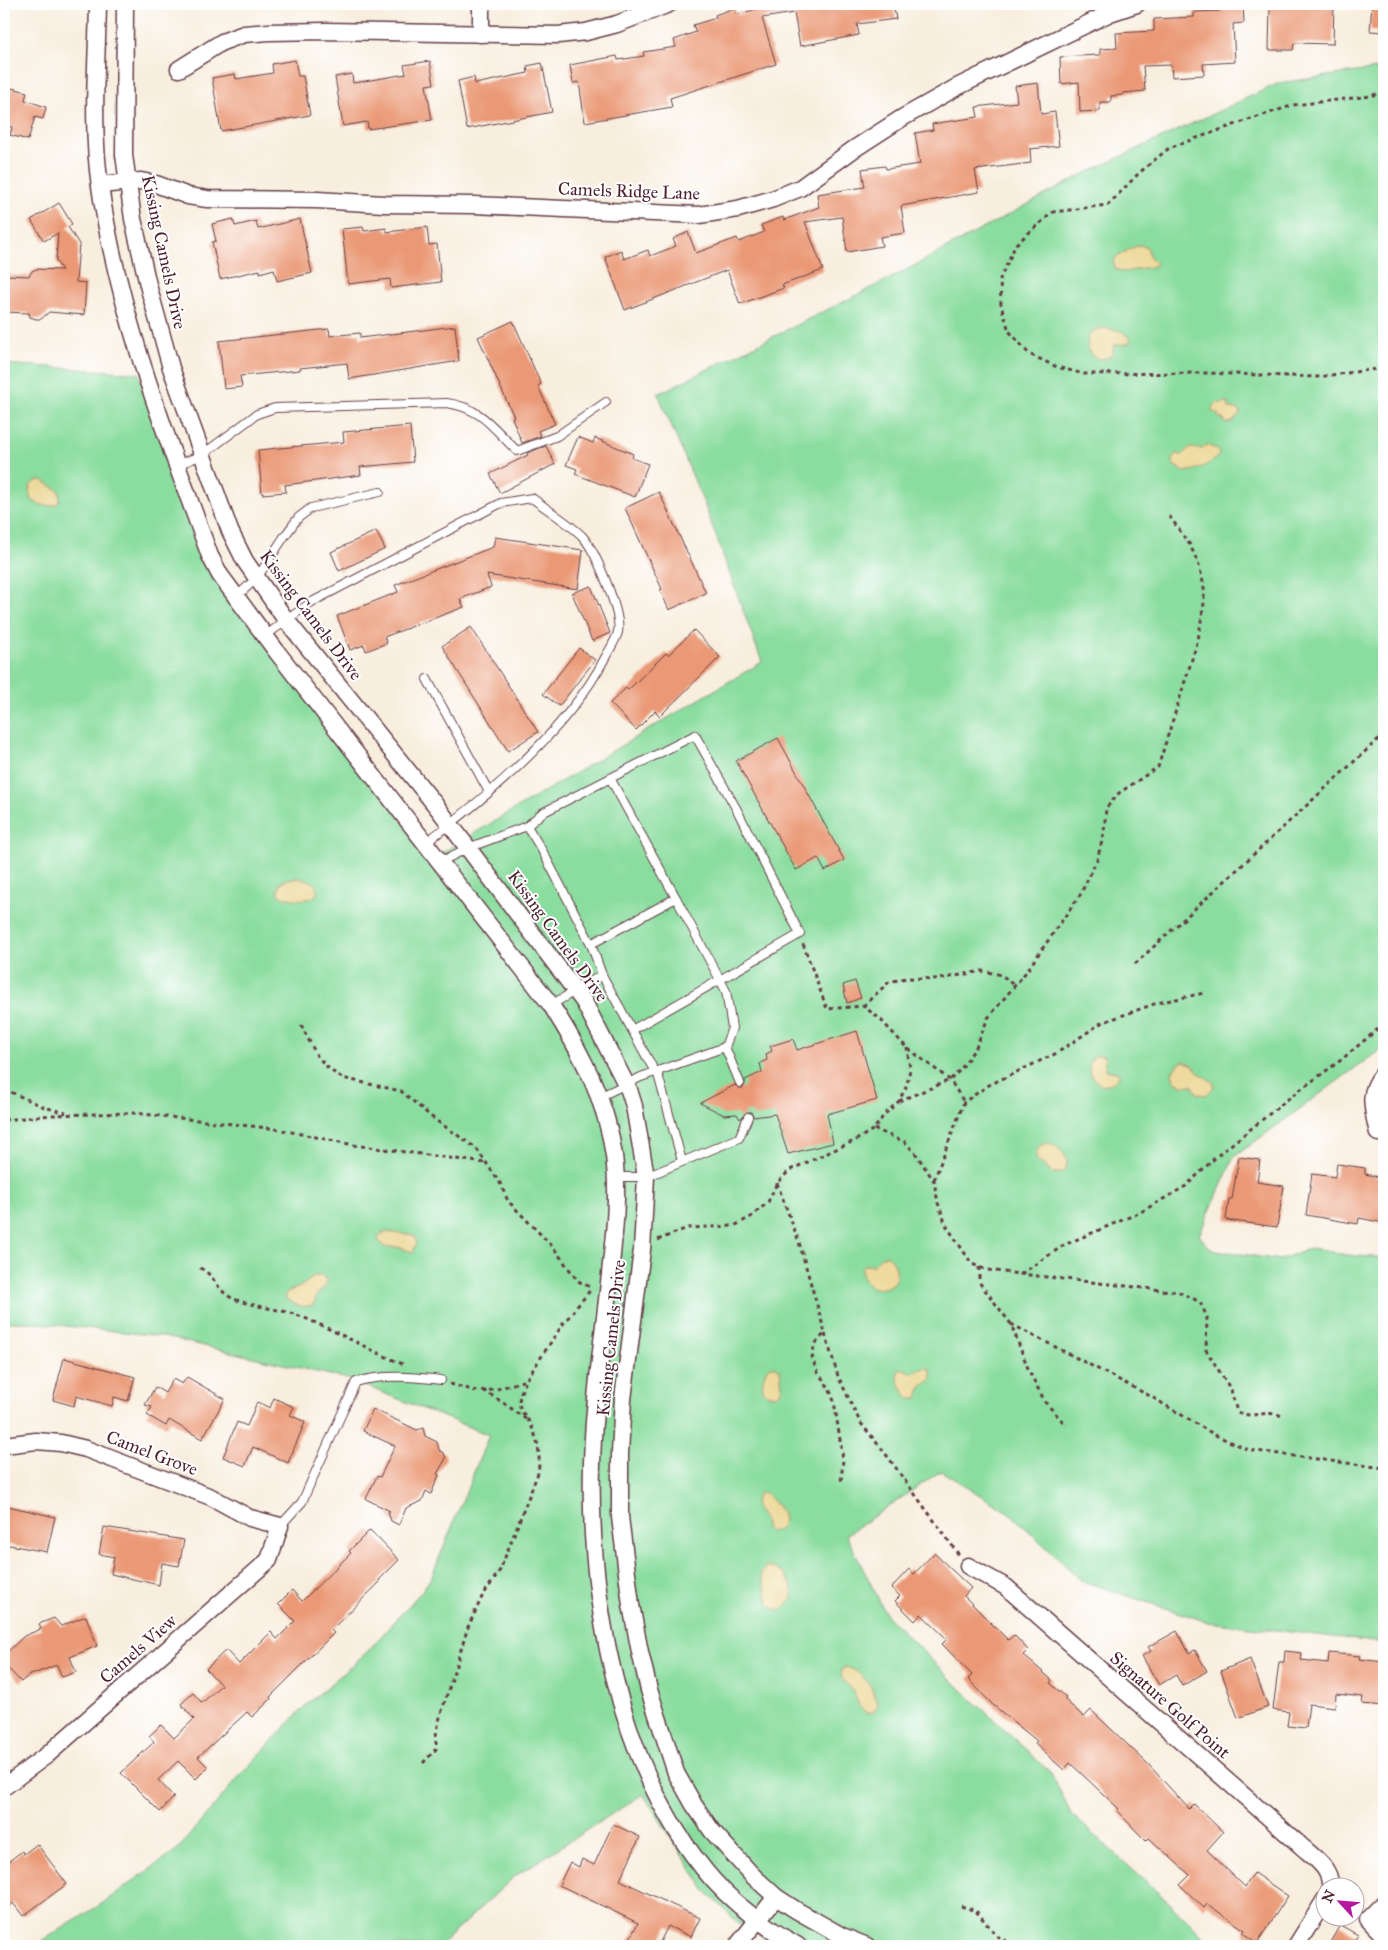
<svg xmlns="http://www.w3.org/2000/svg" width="1388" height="1950" viewBox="0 0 1388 1950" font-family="'IM FELL Great Primer',serif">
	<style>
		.green { fill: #8add9f; stroke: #6a7e65 }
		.sand { fill: #eeda9e; stroke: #9c7c64 }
		.building { fill: #ea9875 }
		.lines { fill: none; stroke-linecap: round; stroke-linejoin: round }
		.lane-casing { stroke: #643e46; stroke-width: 10 }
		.street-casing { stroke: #643e46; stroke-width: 19 }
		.path { stroke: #643e46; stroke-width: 3; stroke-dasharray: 4 4; stroke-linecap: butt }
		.lane { stroke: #fff; stroke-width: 8 }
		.street { stroke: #fff; stroke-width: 16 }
		.labels { text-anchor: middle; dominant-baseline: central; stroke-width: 4; stroke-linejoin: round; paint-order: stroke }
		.street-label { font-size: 18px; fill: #4a1f2b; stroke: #fff }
	</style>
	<rect width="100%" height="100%" fill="#fff"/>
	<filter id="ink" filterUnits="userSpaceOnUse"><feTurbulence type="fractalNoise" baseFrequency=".02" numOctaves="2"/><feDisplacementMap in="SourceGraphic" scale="10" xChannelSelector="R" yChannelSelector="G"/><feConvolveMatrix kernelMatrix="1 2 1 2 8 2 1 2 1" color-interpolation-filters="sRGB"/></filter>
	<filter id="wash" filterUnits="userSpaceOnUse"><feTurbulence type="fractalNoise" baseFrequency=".0096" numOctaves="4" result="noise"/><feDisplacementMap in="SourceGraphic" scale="20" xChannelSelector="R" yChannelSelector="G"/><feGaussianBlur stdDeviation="1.12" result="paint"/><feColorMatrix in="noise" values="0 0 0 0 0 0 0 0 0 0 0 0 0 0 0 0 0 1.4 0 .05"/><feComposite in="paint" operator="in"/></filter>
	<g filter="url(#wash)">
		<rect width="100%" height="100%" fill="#f8eede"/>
		<path class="green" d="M1384 68V1047L1234 1157 1199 1235 1210 1249 1279 1260 1312 1248 1346 1255 1384 1258V1643L1208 1622 1082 1581 1011 1514 941 1471 846 1535 887 1616 964 1692 1051 1773 1071 1814 1175 1908 1212 1946H779L737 1922 705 1890 643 1794 515 1876 439 1946H34L100 1905 178 1849 236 1780 303 1708 367 1652 422 1591 432 1576 489 1435 348 1379 161 1336 28 1322H4V364L139 373 209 568 431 859 762 662 704 503 658 394 897 275 1084 174 1279 83Z"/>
		<g class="sand">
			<path d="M1141 245 1147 247 1150 257 1156 263 1154 266 1124 272 1115 269C1115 267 1113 263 1114 260 1116 256 1136 245 1141 245Z"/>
			<path d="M1103 328 1121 331 1131 339 1128 344 1114 345 1112 355C1095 366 1082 351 1090 333L1097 329Z"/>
			<path d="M1218 402 1221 404 1225 402 1228 403 1229 408 1236 409 1241 412C1236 418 1233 424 1225 423L1224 419 1219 418 1218 414 1213 412 1211 409Z"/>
			<path d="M1207 445 1218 450 1219 455C1213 463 1191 474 1181 471L1179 468 1174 466 1173 460 1176 454 1182 455 1189 448 1201 449Z"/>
			<path d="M42 480 59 491 60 499 57 504C44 509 23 502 31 485L36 481Z"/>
			<path d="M296 878C307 879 320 881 316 895 308 902 290 900 280 895L278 892 280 883 288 879Z"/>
			<path d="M1096 1055 1104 1056 1106 1070 1119 1073V1076L1113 1083 1102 1085C1089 1079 1084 1065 1096 1055Z"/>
			<path d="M1184 1061 1193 1065 1198 1072 1214 1083V1087L1206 1095 1198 1094 1192 1085 1183 1086 1174 1080 1172 1072 1179 1064Z"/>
			<path d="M1050 1143C1062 1149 1074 1161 1062 1173H1052L1036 1159 1038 1147 1043 1144Z"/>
			<path d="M385 1232 414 1235 417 1242 413 1252 397 1247H384L379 1241 378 1237Z"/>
			<path d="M887 1255C896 1261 898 1272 895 1282 880 1295 862 1288 861 1268L864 1265H873L882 1256Z"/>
			<path d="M315 1276H321L326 1279 327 1284 316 1296 314 1304C303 1310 294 1304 285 1298L288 1291 300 1287Z"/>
			<path d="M774 1366 780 1370 782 1387 779 1394C757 1400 761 1379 768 1367Z"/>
			<path d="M926 1367 931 1370 932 1379 921 1387 918 1398H909C903 1392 896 1380 898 1371L903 1369 913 1373Z"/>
			<path d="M759 1493H766L782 1512 784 1521 779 1530 770 1532 767 1530 764 1520 756 1506 755 1501Z"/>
			<path d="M765 1567C788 1567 805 1597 780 1610 768 1609 768 1602 766 1591 765 1585 762 1581 761 1574Z"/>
			<path d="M846 1667C864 1672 875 1689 877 1706L874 1712 867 1713C858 1707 858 1702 854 1693 849 1683 840 1682 841 1670Z"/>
		</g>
		<g id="blocks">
			<g class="building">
				<path d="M772 4H893L896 19 857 24 859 35 800 46 794 13 762 18 776 64 670 98 672 107 585 122 579 82 573 83 570 65 617 56 618 60 644 56 643 52 676 47 674 40 696 32 693 25 716 18 715 15 734 8 737 15Z"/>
				<path d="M1220 4H1243L1244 23 1233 24 1235 62 1203 64 1204 75 1172 77 1171 65 1143 66 1145 91 1123 93V95L1111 96V102H1100V111L1080 112 1079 82 1061 84 1060 57 1100 55V49L1117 48 1116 33 1154 31V19L1194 17V12L1220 11Z"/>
				<path d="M1270 4H1334L1333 44 1294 43 1293 50H1269Z"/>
				<path d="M1372 4H1384V32L1370 31Z"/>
				<path d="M295 60 298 76H303L310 115 221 131 212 78 235 74 236 79 273 73 272 64Z"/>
				<path d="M430 61 434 84 426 85 432 120 368 129 367 122 343 126 335 77 352 74 353 83 406 74 404 65Z"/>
				<path d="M542 63 552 112 467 129 458 81 474 77 475 84 528 73 527 66Z"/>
				<path d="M1038 83 1041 114 1055 112 1059 146 1030 149 1031 163 975 170 979 192 901 206 905 233 880 237 882 246 847 252 842 217 805 222 823 270 782 285 784 288 740 304 727 270 625 310 605 257 621 250 624 259 648 250 650 256 676 246 673 239 688 232 696 253 737 238 739 242 764 232 761 225 783 217 784 220 819 207 817 194 865 187 862 169 885 166 886 169 920 164 915 133 933 130 932 124 978 117 976 107 1017 102 1015 86Z"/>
				<path d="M12 88 27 92 25 100 46 107 43 119 35 117 28 140 10 135 12 127 4 124V94L9 96Z"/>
				<path d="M59 203 72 224 68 227 79 244 76 282 86 283 84 315 49 312 41 319H36L30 317 29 313 4 312 6 275 29 276 32 271 36 269 62 270 56 261 58 233 44 241 31 220Z"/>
				<path d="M233 219 235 226 256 221 258 229 300 219 312 273 277 281 274 269 260 273V270L220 279 212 242 216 241 212 224Z"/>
				<path d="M363 227 364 231 386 228 387 232 427 227 429 245 437 244 441 282 391 288 390 279 348 284 342 229Z"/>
				<path d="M513 321 541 384 538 386 555 424 538 431 541 436 522 443 512 418 514 417 478 337Z"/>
				<path d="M455 326 459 361 349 379 347 363 300 368V370L240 376 242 387 224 389 219 341 329 329 330 336 360 333V338Z"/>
				<path d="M410 426 413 462 360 467 361 475 285 485 286 492 262 494 258 450 344 442 343 432Z"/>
				<path d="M578 437 593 443 595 438 633 454 632 458 648 464 635 497 575 474 577 469 566 465Z"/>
				<path d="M546 446 555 464 500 493 490 474 528 455 527 453Z"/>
				<path d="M659 492 706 593 669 610 660 590 662 589 625 508Z"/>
				<path d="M376 531 385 549 339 571 331 552Z"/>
				<path d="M495 537 583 550 578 589 487 575 491 587 460 599 464 607 384 637 387 643 366 651 364 645 350 650 337 616 398 592 395 585 493 547Z"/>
				<path d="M591 586 610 633 592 641 572 593Z"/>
				<path d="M471 627 538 732 508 751 442 646Z"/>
				<path d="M694 630 720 657 660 716 655 711 636 730 610 703 626 688 628 690 666 653 668 655Z"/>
				<path d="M579 648 595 660 559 706 543 694Z"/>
				<path d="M778 738 844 860 825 871 818 858 796 870 736 761Z"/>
				<path d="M855 981 861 998 847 1003 843 985Z"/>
				<path d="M857 1031 877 1100 827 1114 833 1143 788 1154 775 1114 754 1117 751 1112H747L740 1119 737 1114 724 1115 700 1103 735 1085 739 1088H743L745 1084V1080L762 1072 760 1063 767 1060 766 1054 772 1051 770 1046 793 1039 797 1050Z"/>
				<path d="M1239 1157 1260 1160 1257 1182 1284 1186 1277 1227 1226 1220 1229 1199H1232Z"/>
				<path d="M1337 1164 1365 1168V1174L1384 1178V1223L1359 1218 1358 1224 1306 1215 1312 1174 1335 1177Z"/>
				<path d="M64 1358 135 1377 128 1401 114 1397 112 1406 76 1396 74 1406 53 1400Z"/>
				<path d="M187 1377 225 1399 202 1439 169 1420 166 1426 147 1415 152 1407 145 1405 155 1387 165 1393 173 1379 182 1384Z"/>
				<path d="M274 1398 294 1407 290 1415 305 1422 288 1463 253 1447 245 1466 223 1457 237 1422 247 1426 257 1402 270 1408Z"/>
				<path d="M373 1409 417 1430 423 1428 425 1436 437 1442 439 1450 444 1453 446 1458 437 1474 439 1475 431 1494 426 1491 422 1501 406 1508 399 1525 391 1521 388 1512 390 1511 366 1499 377 1476 380 1477 395 1446 363 1431Z"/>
				<path d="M4 1505 55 1517 47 1552 4 1544Z"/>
				<path d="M104 1527 184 1540 179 1566 162 1563 159 1585 111 1574 114 1557 99 1554Z"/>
				<path d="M370 1530 399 1560 379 1580 380 1582 331 1630 334 1633 270 1697 271 1699 252 1717 247 1712 198 1757 208 1767 196 1779 178 1761 158 1780 174 1797 160 1812 121 1773 154 1742 149 1736 161 1725 174 1738 194 1719 181 1704 193 1693 202 1703 221 1685 206 1669 226 1650 239 1664 271 1632 277 1639 295 1621 278 1604 292 1590 302 1601 351 1553 349 1551Z"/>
				<path d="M934 1553 971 1588 964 1596 1008 1640 1014 1635 1028 1650 1023 1655 1052 1680 1050 1683 1066 1697 1064 1699 1084 1717 1091 1710 1149 1765 1189 1809 1194 1804 1223 1832 1207 1850 1245 1887 1254 1873 1288 1896 1257 1943 1243 1933 1245 1930 1207 1904 1204 1908 1180 1885 1190 1875 1149 1838 1146 1841 1117 1811 1119 1809 1070 1763 1064 1770 1035 1744 1037 1741 993 1705 968 1679 972 1675 942 1644 947 1639 921 1614 915 1621 895 1601 900 1596 891 1588 909 1569 914 1574Z"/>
				<path d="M86 1616 97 1646 70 1657 76 1672 62 1677 57 1665 28 1676 21 1682 4 1664V1655L24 1636 41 1629 39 1624 54 1618 61 1626Z"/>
				<path d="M1177 1631 1189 1653 1195 1650 1207 1671 1182 1686 1176 1675 1159 1685 1142 1656 1151 1651 1148 1647Z"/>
				<path d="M1285 1651 1302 1653 1301 1660 1328 1663 1329 1653 1360 1656 1359 1659 1384 1662V1706L1362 1704 1363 1697 1336 1694 1335 1707 1309 1704 1306 1728 1287 1726 1289 1712 1273 1710 1279 1662H1284Z"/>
				<path d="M1250 1659 1268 1707 1238 1718 1221 1671Z"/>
				<path d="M613 1824 640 1837 620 1880 700 1918 691 1937 668 1926 658 1946H626L638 1923 559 1885 570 1862 579 1867 582 1859 594 1865Z"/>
				<path d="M37 1844 67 1884 23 1916 13 1903 4 1910V1865L22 1851 24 1854Z"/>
				<path d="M1340 1925 1358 1935 1351 1946H1328Z"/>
			</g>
		</g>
	</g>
	<g filter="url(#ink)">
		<use href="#blocks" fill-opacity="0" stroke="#643e46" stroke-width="1"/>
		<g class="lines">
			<defs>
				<g id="lane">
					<path d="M177 465 202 455 257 414 275 408 447 403C482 408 493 428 517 451L557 436 606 402"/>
					<path d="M236 597 257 578 284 537 298 518 311 508 380 492"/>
					<path d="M265 636 310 603 501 503 532 498C546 509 572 525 583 537 596 552 622 614 618 632 616 640 610 649 606 656 570 727 489 796 425 843"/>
					<path d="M427 679 489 792"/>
					<path d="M610 778 676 898"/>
					<path d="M527 826 542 813 695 735 737 810 800 934 632 1030"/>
					<path d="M440 862 468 848 527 826 543 852 591 944"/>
					<path d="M602 975 655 1072"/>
					<path d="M551 1005 602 975 591 944 676 898 726 991 732 1028 725 1047 740 1083"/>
					<path d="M657 1071 682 1161"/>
					<path d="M599 1097 641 1077 725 1047"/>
					<path d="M615 1177H646L739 1138 748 1117"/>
					<path d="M280 1526 302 1502 356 1382C384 1374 412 1377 441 1380"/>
				</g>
				<g id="street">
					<path d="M98 4C97 64 91 126 100 186 118 313 166 435 210 556L220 575 277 652 551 1005C580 1050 607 1101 614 1156 619 1195 614 1235 610 1274 604 1328 596 1383 593 1438 585 1584 614 1767 713 1880 737 1907 767 1928 798 1946"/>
					<path d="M125 4 124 155 133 219 148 285 171 368 230 531 245 561 286 620 437 807 584 1002 629 1090 634 1106 646 1177 642 1250 623 1399 620 1453V1517L631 1605 640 1652 649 1690 676 1773 694 1805 712 1831 752 1875 776 1897 796 1910 842 1936 867 1946"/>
					<path d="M481 34V4"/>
					<path d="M179 69 222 42 244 34 269 32 326 31 558 35 586 32 617 24 669 4"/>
					<path d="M100 185 141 181 156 184 188 196 207 199 317 200 384 204 474 205 699 215 738 209 773 199 800 188 854 149 902 118 957 87 1110 13 1137 4"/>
					<path d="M1384 1073C1366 1093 1373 1109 1378 1133H1384"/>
					<path d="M4 1445 36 1441 61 1443 86 1449 211 1497 250 1518 280 1526 269 1560 47 1755 4 1787"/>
					<path d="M968 1566 1006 1587 1300 1845C1313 1857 1332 1868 1330 1888"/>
					<path d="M1384 1903 1368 1919 1384 1936"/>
					<path d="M737 1946 776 1897"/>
					<path d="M1296 1946 1326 1898"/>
				</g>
			</defs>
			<use href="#lane" class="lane-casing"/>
			<use href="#street" class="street-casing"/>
			<g class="path">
				<path d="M1384 91 1371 96 1294 105 1251 119 1169 148 1139 173 1108 205 1053 212 1016 244 1000 279 1001 305 1009 331 1029 354 1057 367 1084 374 1206 373 1317 377 1384 368"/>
				<path d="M4 608 11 622"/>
				<path d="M803 944 827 1009 863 1006 879 1018 907 1048 950 1080 964 1102"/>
				<path d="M1135 964 1384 734"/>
				<path d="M863 1006 889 982 906 978 940 979 982 971 1002 975 1013 985"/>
				<path d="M301 1025 317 1056 330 1070 342 1078 401 1091 434 1119 476 1148 500 1183 508 1201 553 1247 578 1281 592 1288"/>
				<path d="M4 1089 44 1107 66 1113"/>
				<path d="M899 1101 950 1080 961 1069 976 1047 988 1018 1026 972 1080 895 1097 860 1104 833 1106 808 1119 793 1158 767 1198 640 1204 603V586L1199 565 1190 545 1168 514"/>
				<path d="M4 1120 52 1115 134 1113 277 1129 354 1145 486 1163"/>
				<path d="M874 1129 905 1142 916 1154 934 1181 938 1203 946 1225 972 1264 987 1270 1020 1274 1179 1292 1200 1302 1207 1317 1206 1350 1231 1390 1237 1412C1256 1420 1265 1408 1284 1417"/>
				<path d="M934 1180 964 1102 989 1085 1057 1053 1101 1023 1157 1003 1204 993"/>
				<path d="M777 1183 798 1239 825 1333 815 1344 812 1356 816 1370 829 1388 834 1401 843 1459 841 1483"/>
				<path d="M658 1240 687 1228 734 1226 751 1217 768 1202 777 1183 790 1170 856 1140 874 1129 884 1115 899 1101 907 1085 910 1069 907 1048"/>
				<path d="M979 1267V1282L1011 1324 1029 1371 1045 1402 1066 1425"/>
				<path d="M200 1268C213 1274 216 1287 227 1295 238 1304 278 1309 294 1314 332 1328 366 1349 403 1364"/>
				<path d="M1021 1274 1064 1245 1141 1212 1186 1186 1217 1156 1293 1095 1341 1060 1384 1024"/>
				<path d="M1011 1324 1150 1396 1215 1435 1249 1450 1384 1468"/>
				<path d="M825 1334 838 1376 860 1422 888 1457 959 1555"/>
				<path d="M450 1384 476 1391 494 1390 526 1380 563 1324 592 1288"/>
				<path d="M483 1390 505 1404 527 1420"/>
				<path d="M423 1763 436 1749V1735L440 1717 468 1627 482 1597 500 1570 538 1473C541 1454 538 1437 528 1420 525 1416 521 1411 520 1407 517 1398 523 1388 526 1380"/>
				<path d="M961 1906 976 1911 997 1936 1014 1946"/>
			</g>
			<use href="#lane" class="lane"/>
			<use href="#street" class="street"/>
		</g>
	</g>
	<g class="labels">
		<g class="street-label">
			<text transform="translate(629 191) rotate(2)">Camels Ridge Lane</text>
			<text transform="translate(164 252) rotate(78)">Kissing Camels Drive</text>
			<text transform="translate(311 615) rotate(53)">Kissing Camels Drive</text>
			<text transform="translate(558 936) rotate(54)">Kissing Camels Drive</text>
			<text transform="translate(611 1338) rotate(-84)">Kissing Camels Drive</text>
			<text transform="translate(152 1453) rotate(21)">Camel Grove</text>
			<text transform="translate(138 1649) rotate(-41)">Camels View</text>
			<text transform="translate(1170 1705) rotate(41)">Signature Golf Point</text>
		</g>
	</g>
	<rect width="1388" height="1950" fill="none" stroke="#fff" stroke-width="20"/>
	<g transform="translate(1340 1902) rotate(296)"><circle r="24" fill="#ffffff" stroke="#b7a5aa"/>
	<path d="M0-4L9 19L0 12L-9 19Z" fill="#b5179e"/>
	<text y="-8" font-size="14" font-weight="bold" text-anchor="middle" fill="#4a1f2b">N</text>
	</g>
</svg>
